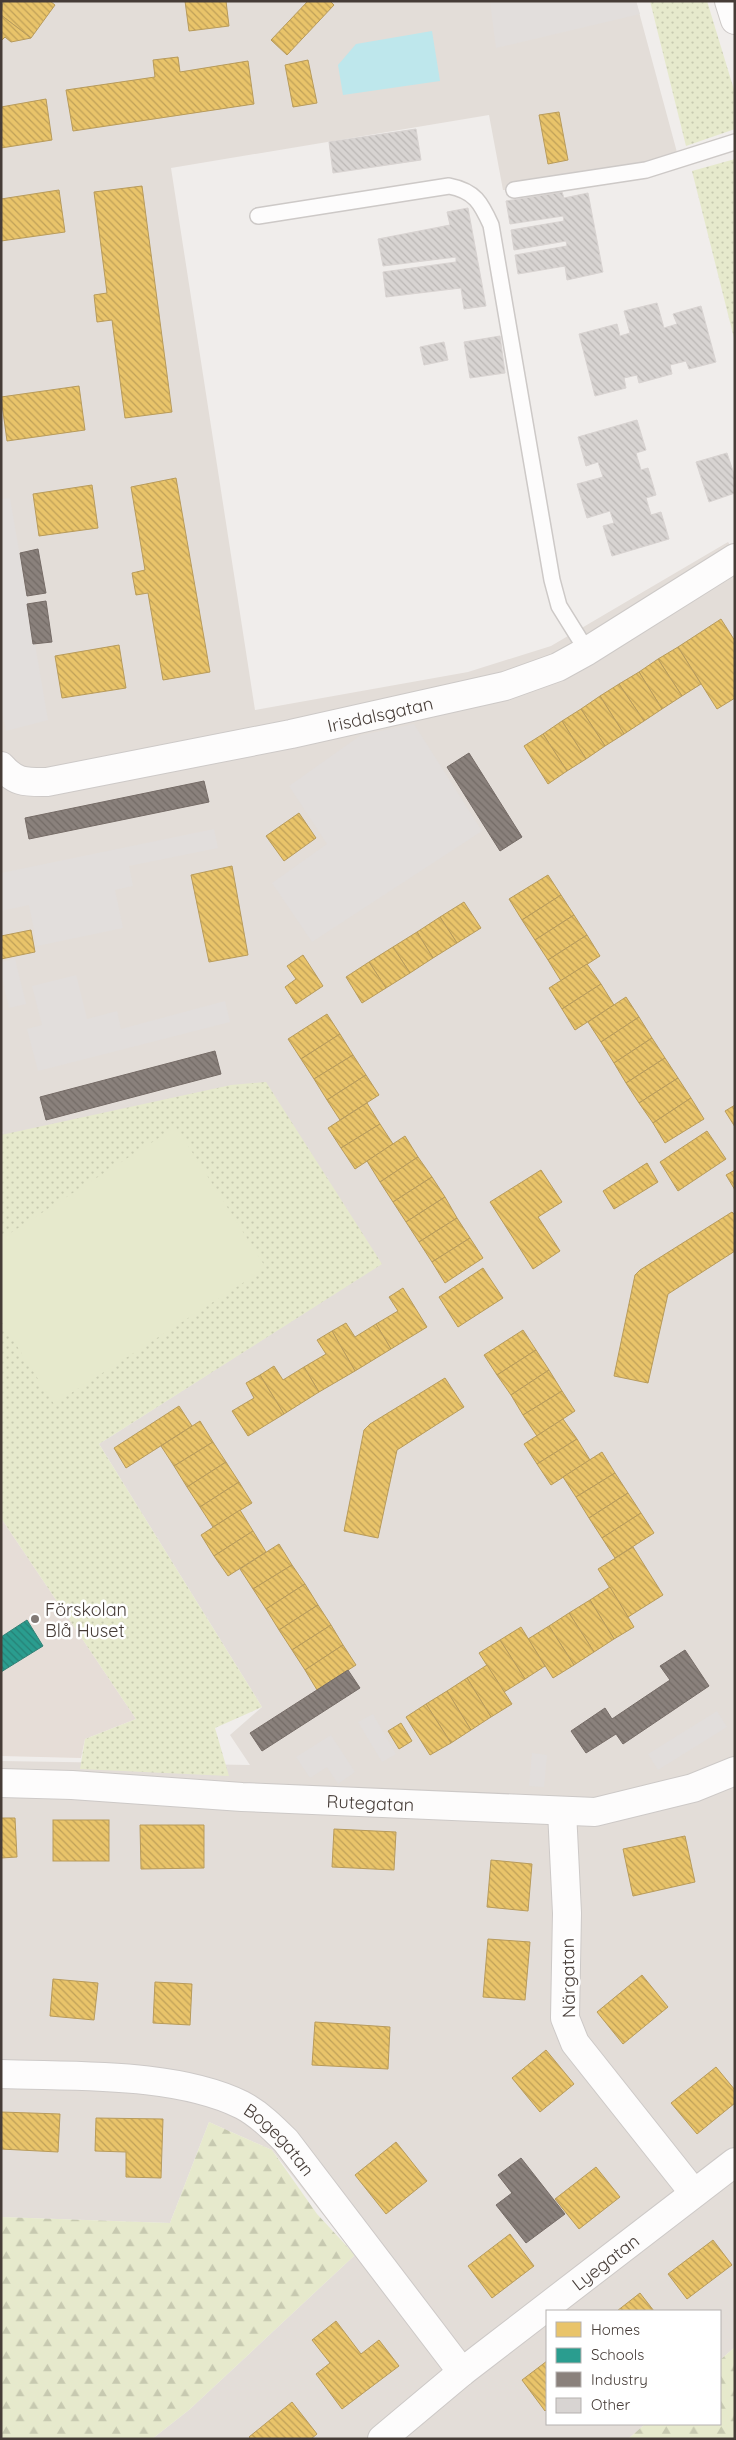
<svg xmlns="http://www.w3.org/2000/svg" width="736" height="2440" viewBox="0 0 736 2440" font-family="Quicksand,sans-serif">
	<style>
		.residential { fill: #e3ddd8 }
		.education { fill: #e6ddd7 }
		.grass { fill: url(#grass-dots) }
		.forest { fill: url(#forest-firs) }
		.pitch { fill: #e6e9cc }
		.parking { fill: #e2dedc }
		.water { fill: #bee7ec }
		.homes { fill: url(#homes-back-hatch); stroke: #b89b5b }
		.schools { fill: url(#schools-back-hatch); stroke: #328075 }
		.industry { fill: url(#industry-back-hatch); stroke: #766c67 }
		.building { fill: url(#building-back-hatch); stroke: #d8d3d1 }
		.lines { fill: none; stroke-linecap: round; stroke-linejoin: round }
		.lane-casing { stroke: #cdc9c7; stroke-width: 18 }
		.street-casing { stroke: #cdc9c7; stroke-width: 30 }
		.lane { stroke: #fdfcfc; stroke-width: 15 }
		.street { stroke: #fdfcfc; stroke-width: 28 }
		.poi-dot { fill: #827a76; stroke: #fff; stroke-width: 2 }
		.labels { text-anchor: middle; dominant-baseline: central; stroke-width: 5; stroke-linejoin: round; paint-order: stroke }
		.street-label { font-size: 18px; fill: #463c37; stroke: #fff }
		.poi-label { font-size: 18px; fill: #463c37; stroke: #fff; text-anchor: start }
	</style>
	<defs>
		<pattern id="grass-dots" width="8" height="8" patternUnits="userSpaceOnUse" patternTransform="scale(1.25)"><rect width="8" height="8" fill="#e6e9cc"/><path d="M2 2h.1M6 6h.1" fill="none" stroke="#c7c9b0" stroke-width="1.8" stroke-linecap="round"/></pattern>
		<pattern id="forest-firs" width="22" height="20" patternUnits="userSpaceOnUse" patternTransform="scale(1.25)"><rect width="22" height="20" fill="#e6e9cc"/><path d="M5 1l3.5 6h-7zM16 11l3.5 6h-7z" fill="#c7c9b0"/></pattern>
		<pattern id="homes-back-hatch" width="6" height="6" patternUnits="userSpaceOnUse" patternTransform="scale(1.25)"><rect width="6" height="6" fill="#e9c46a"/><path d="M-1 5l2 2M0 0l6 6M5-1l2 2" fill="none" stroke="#bfa058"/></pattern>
		<pattern id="schools-back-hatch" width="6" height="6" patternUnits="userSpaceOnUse" patternTransform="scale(1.25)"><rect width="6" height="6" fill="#2a9d8f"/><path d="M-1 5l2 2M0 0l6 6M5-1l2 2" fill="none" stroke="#268176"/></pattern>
		<pattern id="industry-back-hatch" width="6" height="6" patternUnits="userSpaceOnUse" patternTransform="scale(1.25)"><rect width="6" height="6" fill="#8a817c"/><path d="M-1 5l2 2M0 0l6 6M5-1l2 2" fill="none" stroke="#736b66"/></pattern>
		<pattern id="building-back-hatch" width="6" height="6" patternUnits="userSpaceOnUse" patternTransform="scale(1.25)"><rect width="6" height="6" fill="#d8d4d2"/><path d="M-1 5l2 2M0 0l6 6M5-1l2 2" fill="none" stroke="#bbb7b5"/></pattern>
	</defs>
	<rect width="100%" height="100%" fill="#f0edeb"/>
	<path class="residential" d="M1 1H636L678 156 514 190H503L489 115 171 168 255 710 468 672 551 646 728 542 735 552V2347L720 2360V2311H547V2424H645L628 2439H152L189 2410 355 2255 272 2150 209 2122 170 2223 1 2217V1761L250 1765 230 1735 262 1707 99 1444 381 1264 1 1142Z"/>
	<path class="education" d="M1 1518 136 1719 85 1739 81 1758 1 1756Z"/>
	<g class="grass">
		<path d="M650 1H707L735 93V129L686 146Z"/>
		<path d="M735 159V342L692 171Z"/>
		<path d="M266 1082 382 1264 99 1444 262 1707 215 1728 229 1776 80 1769 85 1739 136 1719 1 1518V1135L231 1085Z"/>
	</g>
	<g class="forest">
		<path d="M209 2122 272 2150 317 2214 355 2255 189 2410 152 2439H1V2217L170 2223Z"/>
		<path d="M735 2347V2439H628L645 2424H720V2360Z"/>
	</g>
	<path class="pitch" d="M176 1127 266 1268 54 1404 1 1321V1239Z"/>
	<g class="parking">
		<path d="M490 1H636L640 14 496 48Z"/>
		<path d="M10 498 48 720 6 731 1 709V499Z"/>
		<path d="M414 724 482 831 312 942 272 883 327 844 289 786 361 735Z"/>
		<path d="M214 829 218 848 129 866 133 886 115 890 123 928 37 946 29 905 1 911V873Z"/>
		<path d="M15 959 26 1004 9 1008 1 974V962Z"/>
		<path d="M76 975 87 1019 117 1011 121 1029 225 1001 230 1022 38 1071 27 1029 42 1025 32 986Z"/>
		<path d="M717 1711 727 1727 658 1770 648 1754Z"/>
		<path d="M373 1714 396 1754 382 1762 358 1722Z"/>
		<path d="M331 1735 355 1772 338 1784 327 1767 310 1778 296 1757Z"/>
		<path d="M532 1753 547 1755 544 1787 529 1786Z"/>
	</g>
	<path class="water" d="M432 31 440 81 343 95 338 65 356 44Z"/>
	<g class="homes">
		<path d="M3 1H50L55 5 31 38 1 15Z"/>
		<path d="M185 1H226L229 26 189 31Z"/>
		<path d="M308 1H330L334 5 287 55 271 40Z"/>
		<path d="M1 15 31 38 11 42 5 37 1 41Z"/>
		<path d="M178 57 180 72 248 61 254 104 73 131 66 90 155 77 153 60Z"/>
		<path d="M308 60 317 103 293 107 285 65Z"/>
		<path d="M46 99 52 140 1 148V107Z"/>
		<path d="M559 112 568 160 548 164 539 115Z"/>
		<path d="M142 186 172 412 125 418 112 320 97 322 94 295 107 293 94 192Z"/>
		<path d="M59 190 65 232 1 241V199Z"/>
		<path d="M79 386 85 430 7 441 1 397Z"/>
		<path d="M176 478 210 672 163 680 148 593 136 595 132 573 145 570 131 487Z"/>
		<path d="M92 485 98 528 39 536 33 494Z"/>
		<path d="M721 619 735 641V698L717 709 678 647Z"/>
		<path d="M119 645 126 688 62 698 55 656Z"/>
		<path d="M678 647 701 684 682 696 658 659Z"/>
		<path d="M658 659 682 696 662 709 639 672Z"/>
		<path d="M639 672 662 709 644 721 619 684Z"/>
		<path d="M619 684 644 721 624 734 600 696Z"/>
		<path d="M600 696 624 734 605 746 581 709Z"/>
		<path d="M581 709 605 746 586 759 562 721Z"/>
		<path d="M562 721 586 759 567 771 543 734Z"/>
		<path d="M543 734 567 771 548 784 524 746Z"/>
		<path d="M299 813 316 838 284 861 266 836Z"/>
		<path d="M232 866 248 955 209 962 191 875Z"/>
		<path d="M548 875 561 895 522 920 509 899Z"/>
		<path d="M561 895 574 915 535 940 522 920Z"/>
		<path d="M464 902 481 928 457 943 440 917Z"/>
		<path d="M574 915 587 935 548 960 535 940Z"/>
		<path d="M440 917 457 943 433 958 417 932Z"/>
		<path d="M31 930 35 952 1 959V936Z"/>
		<path d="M417 932 433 958 410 973 393 947Z"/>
		<path d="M587 935 600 956 561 981 548 960Z"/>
		<path d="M393 947 410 973 386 988 369 962Z"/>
		<path d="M303 955 323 986 296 1004 285 987 296 979 287 966Z"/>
		<path d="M369 962 386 988 362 1003 346 977Z"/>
		<path d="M587 964 601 984 562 1009 549 988Z"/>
		<path d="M601 984 614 1005 575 1030 562 1009Z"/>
		<path d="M626 997 639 1017 601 1042 588 1022Z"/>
		<path d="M327 1014 340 1034 301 1059 288 1039Z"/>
		<path d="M639 1017 652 1038 614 1063 601 1042Z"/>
		<path d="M340 1034 353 1055 314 1079 301 1059Z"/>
		<path d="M652 1038 665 1058 626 1083 614 1063Z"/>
		<path d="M353 1055 366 1075 327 1100 314 1079Z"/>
		<path d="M665 1058 678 1078 639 1103 626 1083Z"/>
		<path d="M366 1075 379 1095 340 1120 327 1100Z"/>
		<path d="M678 1078 691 1098 653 1123 639 1103Z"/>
		<path d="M691 1098 704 1119 665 1143 653 1123Z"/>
		<path d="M367 1103 380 1124 341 1148 328 1128Z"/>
		<path d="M735 1105V1127L725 1111Z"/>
		<path d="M380 1124 393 1144 355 1169 341 1148Z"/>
		<path d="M707 1131 726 1159 678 1191 660 1162Z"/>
		<path d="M405 1136 418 1157 380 1182 367 1161Z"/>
		<path d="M418 1157 432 1177 393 1202 380 1182Z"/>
		<path d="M647 1163 658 1182 614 1209 603 1191Z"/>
		<path d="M541 1170 562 1202 538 1217 560 1251 533 1269 490 1202Z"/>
		<path d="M735 1170V1190L726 1175Z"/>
		<path d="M432 1177 445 1197 406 1222 393 1202Z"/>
		<path d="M445 1197 457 1218 419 1242 406 1222Z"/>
		<path d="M732 1212 735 1215V1251L668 1294 648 1383 614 1376 635 1275 640 1270Z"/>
		<path d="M457 1218 470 1238 432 1262 419 1242Z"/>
		<path d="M470 1238 483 1258 445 1283 432 1262Z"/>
		<path d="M483 1268 503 1298 458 1327 439 1297Z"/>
		<path d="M403 1288 427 1327 391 1349 376 1324 398 1311 389 1297Z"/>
		<path d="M346 1323 355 1337 376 1324 391 1349 355 1371 332 1331Z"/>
		<path d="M523 1330 536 1350 497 1375 484 1355Z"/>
		<path d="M332 1331 355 1371 319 1392 304 1367 326 1354 317 1340Z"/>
		<path d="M536 1350 549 1370 511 1395 497 1375Z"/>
		<path d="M274 1366 283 1380 304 1367 319 1392 284 1414 260 1375Z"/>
		<path d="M549 1370 562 1391 523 1415 511 1395Z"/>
		<path d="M260 1375 284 1414 248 1436 232 1411 254 1398 246 1383Z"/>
		<path d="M445 1378 464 1407 397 1450 378 1538 344 1531 364 1430 370 1424Z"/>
		<path d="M562 1391 575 1411 537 1436 523 1415Z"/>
		<path d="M179 1406 192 1426 126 1468 114 1448Z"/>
		<path d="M563 1419 577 1439 537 1464 524 1444Z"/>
		<path d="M200 1421 213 1442 174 1466 161 1446Z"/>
		<path d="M577 1439 590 1460 551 1485 537 1464Z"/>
		<path d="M213 1442 226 1462 187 1487 174 1466Z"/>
		<path d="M602 1452 615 1473 576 1497 563 1477Z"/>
		<path d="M226 1462 239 1482 200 1507 187 1487Z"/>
		<path d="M615 1473 628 1493 589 1518 576 1497Z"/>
		<path d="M239 1482 252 1503 213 1527 200 1507Z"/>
		<path d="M628 1493 641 1513 602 1538 589 1518Z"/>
		<path d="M240 1510 253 1531 214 1556 201 1535Z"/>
		<path d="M641 1513 654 1533 615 1558 602 1538Z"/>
		<path d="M253 1531 266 1552 228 1576 214 1556Z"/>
		<path d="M279 1544 292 1565 253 1589 240 1569Z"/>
		<path d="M633 1547 663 1595 628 1617 598 1569Z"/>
		<path d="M292 1565 305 1584 266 1609 253 1589Z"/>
		<path d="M305 1584 318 1605 279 1630 266 1609Z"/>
		<path d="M610 1587 634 1627 614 1639 590 1600Z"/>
		<path d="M590 1600 614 1639 594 1652 569 1613Z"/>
		<path d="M318 1605 331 1625 292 1650 279 1630Z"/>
		<path d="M569 1613 594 1652 574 1665 549 1626Z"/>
		<path d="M331 1625 343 1645 305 1670 292 1650Z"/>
		<path d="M549 1626 574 1665 553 1678 528 1639Z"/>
		<path d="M521 1627 545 1666 525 1679 500 1640Z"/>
		<path d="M500 1640 525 1679 504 1692 479 1653Z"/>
		<path d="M343 1645 356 1665 317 1690 305 1670Z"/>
		<path d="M487 1665 512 1704 491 1717 467 1678Z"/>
		<path d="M467 1678 491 1717 471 1730 447 1691Z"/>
		<path d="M447 1691 471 1730 451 1743 426 1704Z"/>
		<path d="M426 1704 451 1743 430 1755 406 1717Z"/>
		<path d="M401 1723 412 1741 399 1749 388 1731Z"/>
		<path d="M1 1818H15L17 1857 1 1858Z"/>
		<rect x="53" y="1820" width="56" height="41"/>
		<path d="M140 1825H204V1868L141 1869Z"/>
		<path d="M334 1829 396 1832 394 1870 332 1867Z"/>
		<path d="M685 1836 695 1882 633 1896 623 1849Z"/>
		<path d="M491 1860 532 1864 528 1911 487 1907Z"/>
		<path d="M488 1939 530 1942 525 2000 483 1997Z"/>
		<path d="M642 1975 668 2007 623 2044 597 2012Z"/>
		<path d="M53 1979 98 1983 94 2020 50 2016Z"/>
		<path d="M155 1982 192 1984 190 2025 153 2023Z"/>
		<path d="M315 2022 390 2027 388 2069 312 2065Z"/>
		<path d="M546 2050 574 2084 540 2112 512 2078Z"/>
		<path d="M716 2067 735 2090V2103L697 2134 671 2103Z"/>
		<path d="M1 2112 60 2114 58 2152 1 2149Z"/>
		<path d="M96 2118 163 2119 161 2178 126 2177V2152L95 2151Z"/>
		<path d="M396 2142 427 2181 386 2214 355 2175Z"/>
		<path d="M596 2167 620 2197 579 2229 555 2199Z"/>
		<path d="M510 2234 534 2266 492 2298 468 2266Z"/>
		<path d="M713 2240 732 2265 687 2299 668 2274Z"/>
		<path d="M640 2293 654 2311H617Z"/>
		<path d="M336 2321 361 2354 379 2340 399 2366 342 2409 316 2374 330 2363 312 2340Z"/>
		<path d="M547 2361V2409L545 2411 522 2380Z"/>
		<path d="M292 2402 317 2434 311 2439H251L249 2437Z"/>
	</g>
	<path class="schools" d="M27 1620 43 1646 1 1672V1637Z"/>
	<g class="industry">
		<path d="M38 549 46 593 27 596 20 553Z"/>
		<path d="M46 601 52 642 33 644 27 604Z"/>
		<path d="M469 753 522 837 500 851 447 767Z"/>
		<path d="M204 781 209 802 29 839 25 818Z"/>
		<path d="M215 1051 221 1074 46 1120 40 1097Z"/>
		<path d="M685 1650 709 1686 623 1744 616 1734 586 1753 571 1731 605 1708 612 1719 670 1680 660 1666Z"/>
		<path d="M348 1670 360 1688 262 1751 250 1733Z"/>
		<path d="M521 2158 565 2214 526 2243 496 2205 512 2193 498 2175Z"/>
	</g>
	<g class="building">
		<path d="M416 129 421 160 333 173 329 142Z"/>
		<path d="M562 192 564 198 588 193 603 272 567 280 565 266 518 274 515 255 567 246 566 241 514 250 511 230 564 221 563 216 510 224 506 201Z"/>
		<path d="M468 208 486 306 464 309 461 288 386 297 383 272 456 262V257L383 266 378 239 450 225 447 212Z"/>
		<path d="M657 303 664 328 677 324 673 314 701 306 716 362 689 369 686 361 670 365 672 374 639 383 637 375 624 378 626 388 595 396 579 334 617 324 620 336 630 333 624 311Z"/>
		<path d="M500 336 505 373 470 378 464 342Z"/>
		<path d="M444 342 448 360 424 365 420 347Z"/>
		<path d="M637 420 646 450 636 453 641 470 648 468 656 495 646 498 651 515 661 512 669 539 612 556 603 526 614 523 610 511 587 518 577 484 603 477 598 462 586 466 578 437Z"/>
		<path d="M727 453 735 477V493L709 502 696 462Z"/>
	</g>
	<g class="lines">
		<defs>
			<g id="lane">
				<path d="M514 190 646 170 735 142"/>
				<path d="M258 216 449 186C475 191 481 203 491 225L552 580 559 606 587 651"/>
			</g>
			<g id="street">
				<path d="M729 1 735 20"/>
				<path id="s1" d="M1 766C16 783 25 782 47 782L291 734 505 686 558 667 587 651 735 558"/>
				<path id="s2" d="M1 1783 72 1785 242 1797 595 1812 693 1788 735 1771"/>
				<path d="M562 1811 567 1913 565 2018 575 2043 694 2193"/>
				<path id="s3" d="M1 2074C75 2077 175 2072 242 2105 259 2114 273 2128 286 2141L462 2372"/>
				<path id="s4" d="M382 2439 462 2372 735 2162"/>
			</g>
		</defs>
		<use href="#lane" class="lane-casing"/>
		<use href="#street" class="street-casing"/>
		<use href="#lane" class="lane"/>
		<use href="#street" class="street"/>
	</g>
	<circle class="poi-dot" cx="35" cy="1619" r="5"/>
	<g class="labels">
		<g class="street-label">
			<text stroke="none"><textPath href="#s1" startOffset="391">Irisdalsgatan</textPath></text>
			<text stroke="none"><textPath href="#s2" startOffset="370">Rutegatan</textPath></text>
			<text transform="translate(568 1978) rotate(-91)">Närgatan</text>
			<text stroke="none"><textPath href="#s3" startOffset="296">Bogegatan</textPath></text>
			<text stroke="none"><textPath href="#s4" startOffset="285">Lyegatan</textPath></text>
		</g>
		<g class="poi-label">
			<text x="45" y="1609">Förskolan<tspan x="45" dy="21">Blå Huset</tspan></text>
		</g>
	</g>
	<rect width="736" height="2440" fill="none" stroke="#463c37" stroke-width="5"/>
	<rect x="546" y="2310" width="175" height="115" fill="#ffffff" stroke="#b5b1af"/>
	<rect x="556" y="2322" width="25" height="15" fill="#e9c46a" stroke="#b5b1af"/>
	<text x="591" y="2335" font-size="15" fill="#463c37">Homes</text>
	<rect x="556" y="2348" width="25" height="15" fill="#2a9d8f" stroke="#b5b1af"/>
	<text x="591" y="2360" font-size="15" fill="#463c37">Schools</text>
	<rect x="556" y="2372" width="25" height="15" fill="#8a817c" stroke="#b5b1af"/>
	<text x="591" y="2385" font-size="15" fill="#463c37">Industry</text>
	<rect x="556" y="2398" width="25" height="15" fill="#d8d4d2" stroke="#b5b1af"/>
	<text x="591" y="2410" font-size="15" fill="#463c37">Other</text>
</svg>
